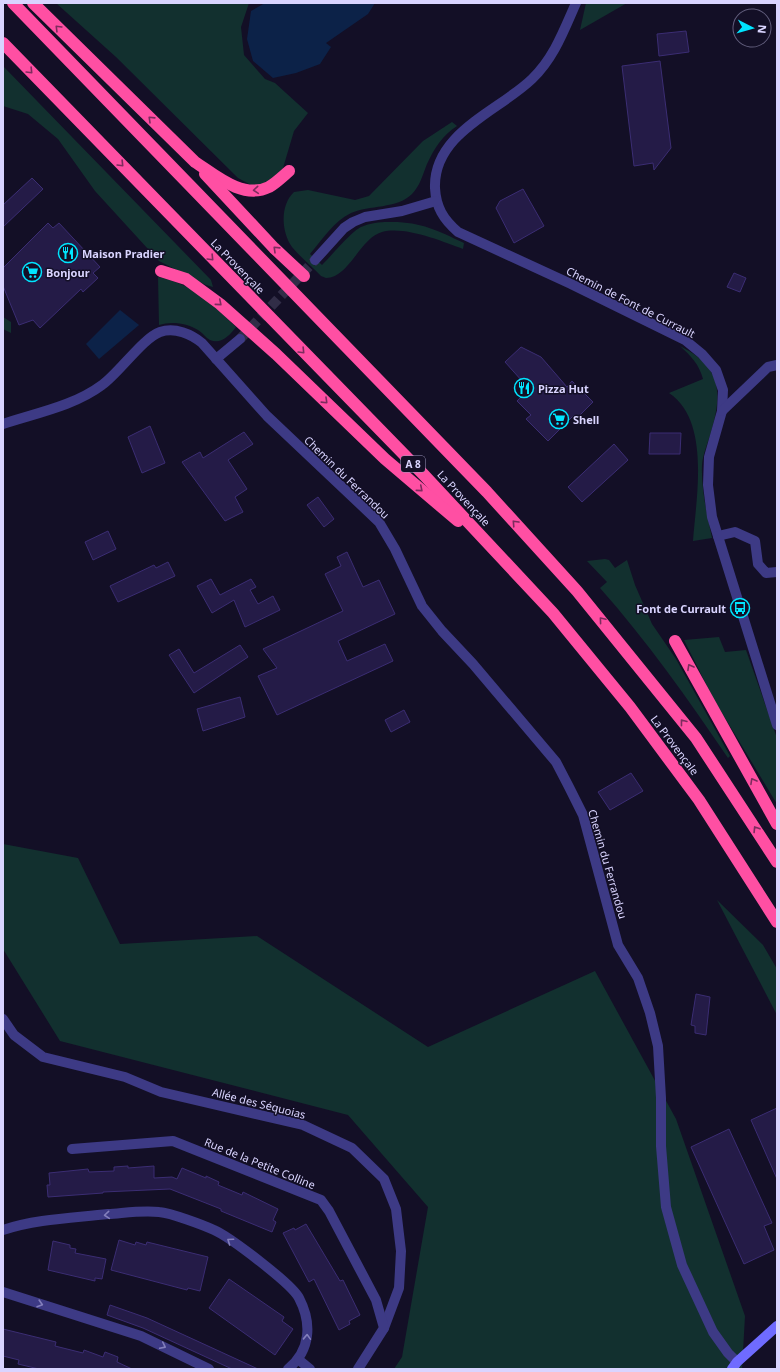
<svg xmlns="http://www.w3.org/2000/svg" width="780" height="1372" viewBox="0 0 780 1372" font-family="'Noto Sans',sans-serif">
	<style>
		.green { fill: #12302f }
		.water { fill: #0c2248 }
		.building { fill: #241b47; stroke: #3b2d73 }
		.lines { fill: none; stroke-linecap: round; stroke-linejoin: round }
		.minor-tunnel { stroke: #312d47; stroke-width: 10; stroke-dasharray: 10 5; stroke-linecap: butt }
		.minor { stroke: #3d3a85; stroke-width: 10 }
		.secondary { stroke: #6f6bff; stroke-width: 10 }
		.motorway { stroke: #ff4fa3; stroke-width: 12 }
		.oneway { stroke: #7d2c5e }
		.oneway2 { stroke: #837fbc }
		.labels { text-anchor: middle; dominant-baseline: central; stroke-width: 3; stroke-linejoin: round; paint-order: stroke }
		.shield { fill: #130f26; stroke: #9e99be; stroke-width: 1 }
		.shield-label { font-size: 10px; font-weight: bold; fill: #d9d4ff }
		.poi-label { font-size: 11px; font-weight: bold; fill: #d9d4ff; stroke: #130f26; text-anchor: start }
		.street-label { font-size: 11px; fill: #d9d4ff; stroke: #130f26 }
	</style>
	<rect width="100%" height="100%" fill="#130f26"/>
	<g class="green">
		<path d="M56 3H249L241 27 244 55 265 79 275 83 308 113 294 131 283 168 277 174 270 180 259 185H251L238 178 116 57Z"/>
		<path d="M586 3H627L580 30Z"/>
		<path d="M3 66 211 280 213 287 206 285 159 261 95 191 58 139 28 114 3 106Z"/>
		<path d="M452 122 457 126C442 136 435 147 427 164 423 174 420 186 412 194 397 209 369 205 351 213 334 221 322 240 310 254L322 265C331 256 352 231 361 227 370 223 380 222 388 222 419 221 437 230 464 243L463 249C441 241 405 226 382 232 360 238 349 278 326 278L321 276C312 266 300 257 292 247 281 232 280 205 294 192L308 190 355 200 369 196 423 141Z"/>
		<path d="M158 277C195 285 210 302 236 327 230 335 221 345 210 340 206 338 202 332 198 330 187 323 171 321 159 325Z"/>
		<path d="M3 317 11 322V333L3 329Z"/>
		<path d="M680 346C721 367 723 391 711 432 708 443 703 453 702 465 701 489 707 514 712 538L693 541C696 498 711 421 669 393L703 379C699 364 691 356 680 346Z"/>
		<path d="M605 559 609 560 615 568 627 560 635 585 652 624 676 659 730 756 728 758C688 699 647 641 600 588L607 582 587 561Z"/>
		<path d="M719 637 725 652 746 650 777 738V804L713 698 684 640Z"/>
		<path d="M3 844 78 858 120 944 257 936 428 1047 595 971 676 1119 745 1316 742 1369H394L402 1357 428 1207 348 1115 60 1041 3 949Z"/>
		<path d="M717 900 763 945 777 969V1015Z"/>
	</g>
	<g class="water">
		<path d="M265 3H375L368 14 326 43 331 47 320 64 296 73 273 78 253 61 247 39 251 11Z"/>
		<path d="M120 310 139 325 99 359 86 344Z"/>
	</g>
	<g class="building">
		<path d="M686 31 689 52 659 56 657 34Z"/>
		<path d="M660 61 671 148 654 170 653 163 634 166 622 66Z"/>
		<path d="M32 178 43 189 3 227V205Z"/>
		<path d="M523 189 544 226 514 243 496 208 500 201Z"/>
		<path d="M48 223 53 228 59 223 100 267 93 273 98 278 83 292 81 289 40 328 33 320 19 325 3 286V268Z"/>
		<path d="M734 273 746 278 740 292 727 287Z"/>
		<path d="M521 347 541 357 567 387 572 381 593 402 577 418 574 415 548 441 526 419 531 415 517 401 524 394 517 386 522 381 505 362Z"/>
		<path d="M150 426 165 463 142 473 128 437Z"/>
		<path d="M244 432 253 444 228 460 247 489 235 497 243 512 225 521 182 462 200 452 203 458Z"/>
		<path d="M650 433H681L680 454H649Z"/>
		<path d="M614 444 628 460 582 502 568 487Z"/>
		<path d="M318 497 334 519 324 527 307 505Z"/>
		<path d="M108 531 116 549 93 560 85 542Z"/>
		<path d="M347 552 363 587 379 580 395 614 338 641 347 661 385 644 393 661 277 715 258 676 277 668 263 649 343 611 325 574 341 566 337 557Z"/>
		<path d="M168 562 175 576 118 602 110 586 154 565 156 568Z"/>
		<path d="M211 579 220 595 251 579 256 587 250 590 258 604 273 596 280 610 245 627 234 600 212 613 197 586Z"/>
		<path d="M240 645 248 657 194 693 169 655 179 649 194 673Z"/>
		<path d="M240 697 245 717 203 731 197 709Z"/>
		<path d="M404 710 410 722 391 732 385 720Z"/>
		<path d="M631 773 643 791 610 810 598 792Z"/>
		<path d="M696 994 710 997 706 1035 695 1033V1026L691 1025Z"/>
		<path d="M777 1108V1179L751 1120Z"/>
		<path d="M729 1129 772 1223 764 1226 774 1250 744 1264 691 1147Z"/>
		<path d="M128 1166V1168L154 1166V1178L172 1177 177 1179 182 1168 206 1178V1176L219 1182 218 1185 242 1195 243 1192 278 1209 273 1220 276 1222 272 1232 221 1211V1209L170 1189 103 1192V1193L48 1197 47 1185H50L49 1173 88 1169 89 1172 114 1171V1167Z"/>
		<path d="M306 1224 340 1281 343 1280 360 1315 349 1321 350 1324 339 1330 314 1279 309 1282 283 1233 294 1228 295 1230Z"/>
		<path d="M119 1240 135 1245 136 1242 146 1245 147 1242 208 1257 200 1291 188 1288 187 1290 111 1270Z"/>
		<path d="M53 1241 70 1245V1248L76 1249 75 1253 106 1259 102 1279 95 1278V1281L48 1270Z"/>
		<path d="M229 1279 284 1317 282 1321 293 1329 275 1355 209 1308Z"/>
		<path d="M110 1305 147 1318 258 1369H232L143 1328 107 1315Z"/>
		<path d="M3 1329 56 1342 55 1346 83 1353 84 1350 103 1357 105 1352 118 1357 117 1362 132 1369H39L18 1364 19 1360 3 1356Z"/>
	</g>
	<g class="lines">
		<path class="minor-tunnel" d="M240 339 315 260"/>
		<g class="minor">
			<path d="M576 3C564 30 554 58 532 79 499 111 433 133 435 188 436 207 443 219 458 232L571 284 685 340 702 354 716 370 723 390 722 411 709 457 708 485 712 517 777 725"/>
			<path d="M315 260 344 228 353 222 365 217 402 211 436 201"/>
			<path d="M216 359 240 339"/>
			<path d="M722 411 768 367 777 365"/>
			<path d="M3 424C36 413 74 406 102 385 119 373 143 338 160 332 175 327 191 334 202 343L267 416 379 522 395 549 422 606 442 631 473 664 556 762 569 787 583 815 618 945 638 978 650 1013 658 1046 661 1098V1146L666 1207 682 1265 713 1332 728 1353 737 1362"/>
			<path d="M718 536 735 532 755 541 758 564 766 573 777 572"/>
			<path d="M3 1019 14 1035 43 1057 125 1077 161 1092 303 1125 352 1148 384 1179 396 1209 401 1251 399 1288 384 1328"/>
			<path d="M72 1149 173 1141 321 1200 329 1211 376 1300 384 1328 358 1369"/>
			<path d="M3 1230C36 1219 73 1218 108 1214 124 1213 143 1210 159 1212 171 1213 203 1225 214 1230 230 1237 292 1284 299 1298 312 1323 311 1350 288 1369"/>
			<path d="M3 1292 141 1336 209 1369"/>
			<path d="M299 1360 310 1369"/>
		</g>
		<path class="secondary" d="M732 1369 737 1362 777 1326"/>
		<g class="motorway">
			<path d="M13 3 487 492 577 591 696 738 777 862"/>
			<path d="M33 3 195 162C215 175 243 200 269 187 276 183 282 177 289 171"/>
			<path d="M3 43 424 475 553 613 630 707 699 800 777 922"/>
			<path d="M205 174 274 248 304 276"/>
			<path d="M161 271 186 279 220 304 276 354 385 459 458 521"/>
			<path d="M675 641 777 824"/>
		</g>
	</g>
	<defs><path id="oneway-chevron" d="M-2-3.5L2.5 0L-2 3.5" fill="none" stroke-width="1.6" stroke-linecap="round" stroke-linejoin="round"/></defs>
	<g class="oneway">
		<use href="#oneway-chevron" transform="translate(58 28) rotate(-135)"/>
		<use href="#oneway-chevron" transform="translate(30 71) rotate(46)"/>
		<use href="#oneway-chevron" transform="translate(151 119) rotate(-136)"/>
		<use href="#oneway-chevron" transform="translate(121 164) rotate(46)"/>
		<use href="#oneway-chevron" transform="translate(256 190) rotate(175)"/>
		<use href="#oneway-chevron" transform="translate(276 249) rotate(-136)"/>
		<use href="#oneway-chevron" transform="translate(211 258) rotate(46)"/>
		<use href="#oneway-chevron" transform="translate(219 303) rotate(40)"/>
		<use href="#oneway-chevron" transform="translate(302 351) rotate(46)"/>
		<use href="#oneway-chevron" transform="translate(325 401) rotate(44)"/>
		<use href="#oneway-chevron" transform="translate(420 489) rotate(40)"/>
		<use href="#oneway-chevron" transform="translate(515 523) rotate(-133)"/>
		<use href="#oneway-chevron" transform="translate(602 620) rotate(-130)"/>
		<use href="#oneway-chevron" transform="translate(690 667) rotate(-119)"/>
		<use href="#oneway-chevron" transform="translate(683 722) rotate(-128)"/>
		<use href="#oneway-chevron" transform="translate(753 781) rotate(-119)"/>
		<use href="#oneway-chevron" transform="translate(756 829) rotate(-122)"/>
	</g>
	<g class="oneway2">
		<use href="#oneway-chevron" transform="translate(107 1215) rotate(175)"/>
		<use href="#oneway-chevron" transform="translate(230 1241) rotate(-145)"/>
		<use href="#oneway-chevron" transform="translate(40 1304) rotate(17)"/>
		<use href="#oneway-chevron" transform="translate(307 1337) rotate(-88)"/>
		<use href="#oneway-chevron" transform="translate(163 1346) rotate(26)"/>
	</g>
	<defs>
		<symbol id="restaurant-ring" viewBox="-11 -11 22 22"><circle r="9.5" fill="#130f26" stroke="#00e5ff" stroke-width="1.5"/><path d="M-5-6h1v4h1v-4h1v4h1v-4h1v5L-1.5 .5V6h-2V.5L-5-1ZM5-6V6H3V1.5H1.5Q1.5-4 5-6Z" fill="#00e5ff"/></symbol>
		<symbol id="supermarket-ring" viewBox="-11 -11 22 22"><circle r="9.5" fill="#130f26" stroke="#00e5ff" stroke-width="1.5"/><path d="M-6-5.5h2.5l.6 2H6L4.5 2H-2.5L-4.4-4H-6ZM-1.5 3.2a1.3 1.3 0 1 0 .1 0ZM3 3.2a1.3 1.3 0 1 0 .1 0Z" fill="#00e5ff"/></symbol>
		<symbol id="bus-ring" viewBox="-11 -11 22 22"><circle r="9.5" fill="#130f26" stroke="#00e5ff" stroke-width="1.5"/><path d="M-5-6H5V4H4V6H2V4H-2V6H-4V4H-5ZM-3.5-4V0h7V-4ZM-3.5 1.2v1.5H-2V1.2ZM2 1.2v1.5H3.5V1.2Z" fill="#00e5ff"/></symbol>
	</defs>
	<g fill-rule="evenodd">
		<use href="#restaurant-ring" x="57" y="242" width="22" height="22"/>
		<use href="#supermarket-ring" x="21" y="261" width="22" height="22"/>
		<use href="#restaurant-ring" x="513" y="377" width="22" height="22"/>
		<use href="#supermarket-ring" x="548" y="408" width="22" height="22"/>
		<use href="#bus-ring" x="729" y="597" width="22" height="22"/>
	</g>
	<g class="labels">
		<rect class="shield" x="401" y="456" width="24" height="16" rx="3"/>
		<g class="shield-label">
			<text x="413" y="464">A 8</text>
		</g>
		<g class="poi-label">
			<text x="82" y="253">Maison Pradier</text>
			<text x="46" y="272">Bonjour</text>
			<text x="538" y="388">Pizza Hut</text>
			<text x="573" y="419">Shell</text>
			<text x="726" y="608" text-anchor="end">Font de Currault</text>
		</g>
		<g class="street-label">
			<text transform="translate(238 266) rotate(46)">La Provençale</text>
			<text transform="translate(631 302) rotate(27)">Chemin de Font de Currault</text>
			<text transform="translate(347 477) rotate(44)">Chemin du Ferrandou</text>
			<text transform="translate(464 498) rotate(47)">La Provençale</text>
			<text transform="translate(675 745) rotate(53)">La Provençale</text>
			<text transform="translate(608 864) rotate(74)">Chemin du Ferrandou</text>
			<text transform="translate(259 1103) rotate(14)">Allée des Séquoias</text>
			<text transform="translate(260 1163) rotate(22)">Rue de la Petite Colline</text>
		</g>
	</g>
	<rect width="780" height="1372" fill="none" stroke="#d9d4ff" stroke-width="8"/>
	<g transform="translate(752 28) rotate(96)"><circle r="19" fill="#130f26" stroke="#625e7d"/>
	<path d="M0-3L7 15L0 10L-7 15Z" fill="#00e5ff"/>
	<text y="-6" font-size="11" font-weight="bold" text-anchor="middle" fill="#d9d4ff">N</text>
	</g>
</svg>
